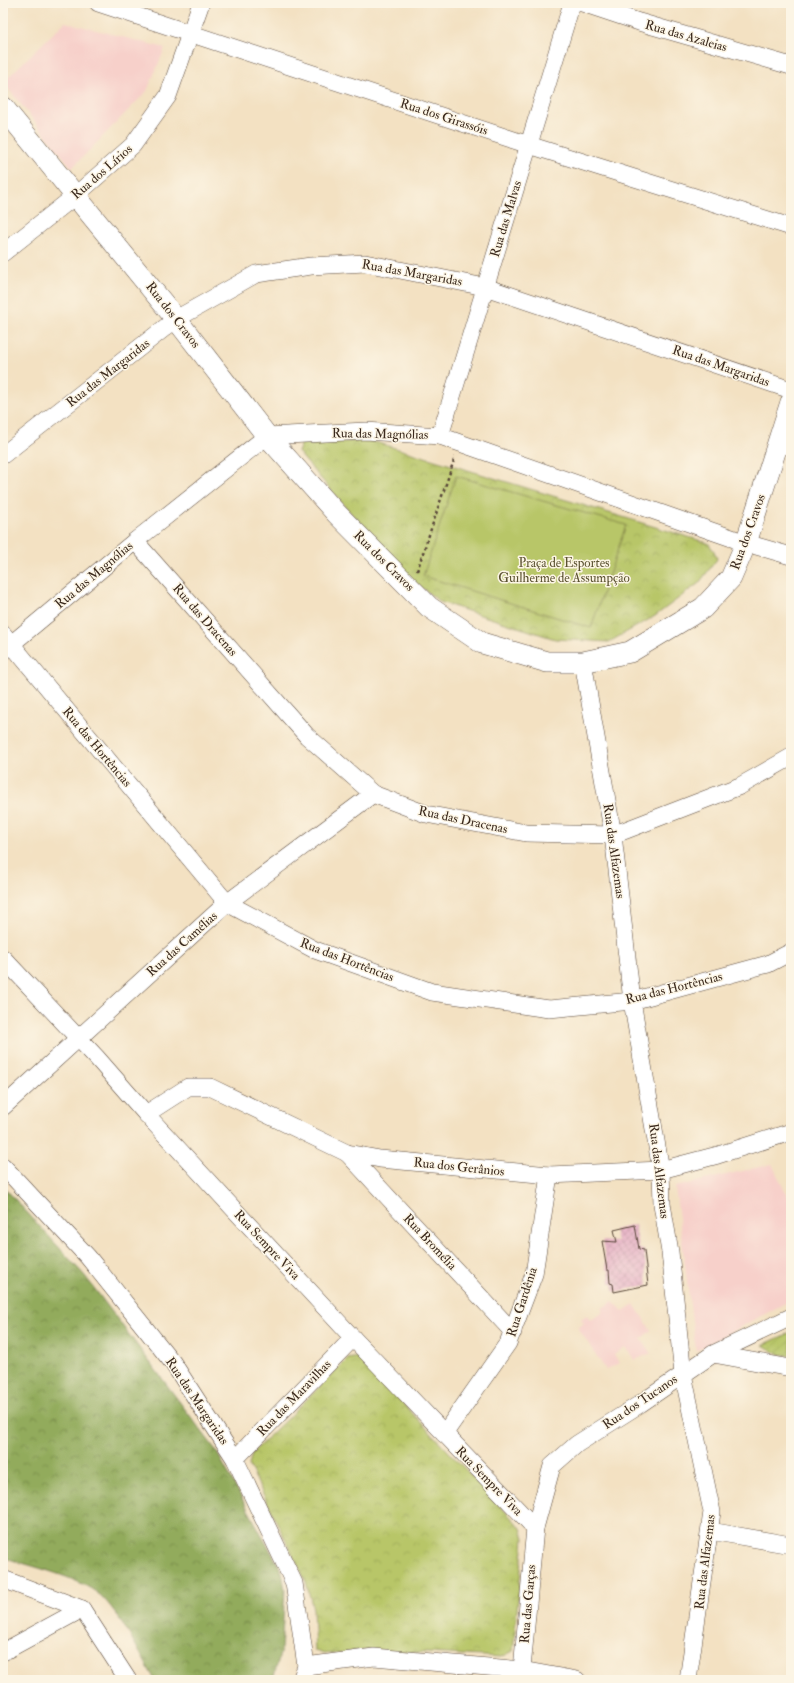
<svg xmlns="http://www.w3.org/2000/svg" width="794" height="1683" viewBox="0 0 794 1683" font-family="'IM FELL Double Pica',serif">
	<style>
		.built { fill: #f7d0ca }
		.forest { fill: url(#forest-crowns); stroke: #666a3d }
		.park { fill: url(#park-crowns); stroke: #7a7843 }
		.garden { fill: url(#garden-furrows); stroke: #7a7843 }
		.pitch { fill: #b8c668; stroke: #7a7843 }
		.building { fill: url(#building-cross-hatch) }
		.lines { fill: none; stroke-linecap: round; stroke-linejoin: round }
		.minor-casing { stroke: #574537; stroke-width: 18 }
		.tertiary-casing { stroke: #574537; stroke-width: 22 }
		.path { stroke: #574537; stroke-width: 2.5; stroke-dasharray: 3 3; stroke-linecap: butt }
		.minor { stroke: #fff; stroke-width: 17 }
		.tertiary { stroke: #fff; stroke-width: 21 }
		.labels { text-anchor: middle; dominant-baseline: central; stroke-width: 3; stroke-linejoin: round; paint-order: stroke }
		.street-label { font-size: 13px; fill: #3b2a1e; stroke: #fcf5e5 }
		.park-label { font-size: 13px; fill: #5a5130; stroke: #fcf5e5 }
	</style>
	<defs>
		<pattern id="forest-crowns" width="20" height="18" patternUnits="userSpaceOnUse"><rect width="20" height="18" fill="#92ab5c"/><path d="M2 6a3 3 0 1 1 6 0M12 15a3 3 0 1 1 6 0" fill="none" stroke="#788b4b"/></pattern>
		<pattern id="park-crowns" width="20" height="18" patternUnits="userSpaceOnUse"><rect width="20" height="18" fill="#b8c668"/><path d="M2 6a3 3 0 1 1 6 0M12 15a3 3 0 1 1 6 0" fill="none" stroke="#9faa5a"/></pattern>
		<pattern id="garden-furrows" width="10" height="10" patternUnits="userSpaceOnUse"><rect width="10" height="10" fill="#b8c668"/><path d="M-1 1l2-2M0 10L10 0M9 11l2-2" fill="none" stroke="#9faa5a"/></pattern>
		<pattern id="building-cross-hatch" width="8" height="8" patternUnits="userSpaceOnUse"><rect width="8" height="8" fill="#e4a7c1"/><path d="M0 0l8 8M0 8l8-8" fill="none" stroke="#ba889c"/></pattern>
	</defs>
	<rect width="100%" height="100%" fill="#fcf5e5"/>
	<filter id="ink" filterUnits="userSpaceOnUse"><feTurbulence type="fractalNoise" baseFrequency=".025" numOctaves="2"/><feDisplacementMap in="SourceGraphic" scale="8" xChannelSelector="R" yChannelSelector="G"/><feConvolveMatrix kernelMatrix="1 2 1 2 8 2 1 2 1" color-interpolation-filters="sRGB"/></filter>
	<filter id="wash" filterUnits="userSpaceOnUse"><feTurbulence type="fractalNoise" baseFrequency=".012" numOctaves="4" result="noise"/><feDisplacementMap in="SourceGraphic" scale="16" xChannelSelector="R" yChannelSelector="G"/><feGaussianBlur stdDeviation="0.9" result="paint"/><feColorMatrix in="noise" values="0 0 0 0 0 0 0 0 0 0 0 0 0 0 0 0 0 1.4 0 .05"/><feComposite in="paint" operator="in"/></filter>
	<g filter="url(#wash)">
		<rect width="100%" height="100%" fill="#f3e1c2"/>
		<g class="built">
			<path d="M65 22 165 48 147 91 72 168 3 82Z"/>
			<path d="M772 1164 791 1204V1300L696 1351 675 1187Z"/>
			<path d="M613 1301 623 1311 634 1304 651 1330 641 1339 651 1353 635 1360 625 1347 614 1355 620 1363 606 1370 578 1328 584 1323 581 1319 587 1315 591 1320 602 1313V1308Z"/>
		</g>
		<path class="forest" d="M3 1186 85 1276 215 1449 282 1572 285 1590 281 1650 273 1680H155C141 1656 120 1613 100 1595 77 1576 32 1567 3 1557Z"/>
		<g class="park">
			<path d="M372 441 708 543 714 551 717 559 699 583 655 616 609 642 555 639 440 602 400 570 298 452 302 443Z"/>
			<path d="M359 1357 521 1528 524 1538 513 1651 502 1657 371 1650 324 1654 315 1651 313 1609 306 1582 249 1465 252 1453 348 1359Z"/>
		</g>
		<path class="garden" d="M791 1332V1356L778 1354 763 1345Z"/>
		<path class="pitch" d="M456 476 626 525 591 628 423 576Z"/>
		<g id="blocks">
			<path class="building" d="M635 1225 639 1249 644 1250 648 1285 614 1292 613 1284 610 1283 609 1270H607L602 1241 617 1242 614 1230Z"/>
		</g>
	</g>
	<g filter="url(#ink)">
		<use href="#blocks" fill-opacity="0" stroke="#574537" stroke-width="1"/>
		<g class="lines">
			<defs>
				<g id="minor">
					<path d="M98 3 529 145 791 227"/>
					<path d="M582 3 639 22 791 66"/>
					<path d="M3 253 75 196 133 145 168 96 201 3"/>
					<path d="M440 436 572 3"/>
					<path d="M3 455 176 319 256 274 311 266 365 263 485 287 791 390"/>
					<path d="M135 541 307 736 373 794 426 814 526 833 613 835 740 786 791 757"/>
					<path d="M3 634 227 903 315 950 432 992 549 1009 632 1001 768 964 791 952"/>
					<path d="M3 651 135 541 267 436 366 431 440 436 746 543 791 556"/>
					<path d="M583 662 613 835 632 1001 661 1170 662 1204 670 1252 683 1374 712 1512 688 1680"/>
					<path d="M3 958 97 1058 146 1114 353 1338 535 1528"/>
					<path d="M3 1107 227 903 373 794"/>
					<path d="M146 1114 188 1087H210L347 1153 380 1159 549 1175 661 1170 718 1155 791 1132"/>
					<path d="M347 1153 513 1332"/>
					<path d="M3 1166 88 1257 173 1363 235 1459 294 1583 306 1666 301 1680"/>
					<path d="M713 1354 791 1368"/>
					<path d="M444 1434 508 1343 534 1274 549 1175"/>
					<path d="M235 1459 353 1338"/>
					<path d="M710 1531 791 1545"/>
					<path d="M3 1579 82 1609 128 1680"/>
					<path d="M3 1652 82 1609"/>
					<path d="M306 1666 374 1657 522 1670 577 1680"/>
					<path d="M521 1680 535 1528 552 1466 577 1444 640 1404 713 1354 791 1317"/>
				</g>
				<path id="tertiary" d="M3 107 176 319 267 436 336 513 429 607 482 643 547 662H583L630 652 703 608 731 578 746 543 791 402"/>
			</defs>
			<use href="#minor" class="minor-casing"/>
			<use href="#tertiary" class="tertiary-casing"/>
			<path class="path" d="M417 571 455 457"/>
			<use href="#minor" class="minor"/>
			<use href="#tertiary" class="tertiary"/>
		</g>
	</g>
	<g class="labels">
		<g class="street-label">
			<text transform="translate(686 36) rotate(16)">Rua das Azaleias</text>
			<text transform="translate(444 117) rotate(18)">Rua dos Girassóis</text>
			<text transform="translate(102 172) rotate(-41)">Rua dos Lírios</text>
			<text transform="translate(506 219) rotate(-73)">Rua das Malvas</text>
			<text transform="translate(412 273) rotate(10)">Rua das Margaridas</text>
			<text transform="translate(173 315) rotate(52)">Rua dos Cravos</text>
			<text transform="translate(721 366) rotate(19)">Rua das Margaridas</text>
			<text transform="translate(108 373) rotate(-38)">Rua das Margaridas</text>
			<text transform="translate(380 434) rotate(1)">Rua das Magnólias</text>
			<text transform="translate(748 532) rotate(-70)">Rua dos Cravos</text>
			<text transform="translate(384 561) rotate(45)">Rua dos Cravos</text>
			<text transform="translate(94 575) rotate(-40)">Rua das Magnólias</text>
			<text transform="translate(205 620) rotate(49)">Rua das Dracenas</text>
			<text transform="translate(97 747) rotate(50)">Rua das Hortências</text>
			<text transform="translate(463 820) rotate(12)">Rua das Dracenas</text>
			<text transform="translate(614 851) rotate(82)">Rua das Alfazemas</text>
			<text transform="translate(182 944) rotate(-42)">Rua das Camélias</text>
			<text transform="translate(347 960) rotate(21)">Rua das Hortências</text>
			<text transform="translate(674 988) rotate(-14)">Rua das Hortências</text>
			<text transform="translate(459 1167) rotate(6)">Rua dos Gerânios</text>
			<text transform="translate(659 1171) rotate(83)">Rua das Alfazemas</text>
			<text transform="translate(430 1242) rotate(47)">Rua Bromélia</text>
			<text transform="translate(267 1245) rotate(47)">Rua Sempre Viva</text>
			<text transform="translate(522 1302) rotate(-72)">Rua Gardênia</text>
			<text transform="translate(294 1398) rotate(-46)">Rua das Maravilhas</text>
			<text transform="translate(197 1401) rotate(56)">Rua das Margaridas</text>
			<text transform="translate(640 1402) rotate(-34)">Rua dos Tucanos</text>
			<text transform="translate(489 1481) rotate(46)">Rua Sempre Viva</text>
			<text transform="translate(705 1562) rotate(-83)">Rua das Alfazemas</text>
			<text transform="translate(528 1604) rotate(-85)">Rua das Garças</text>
		</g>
		<g class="park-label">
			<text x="564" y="563">Praça de Esportes<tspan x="564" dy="15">Guilherme de Assumpção</tspan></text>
		</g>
	</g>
	<rect width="794" height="1683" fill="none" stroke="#fcf5e5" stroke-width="16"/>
</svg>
